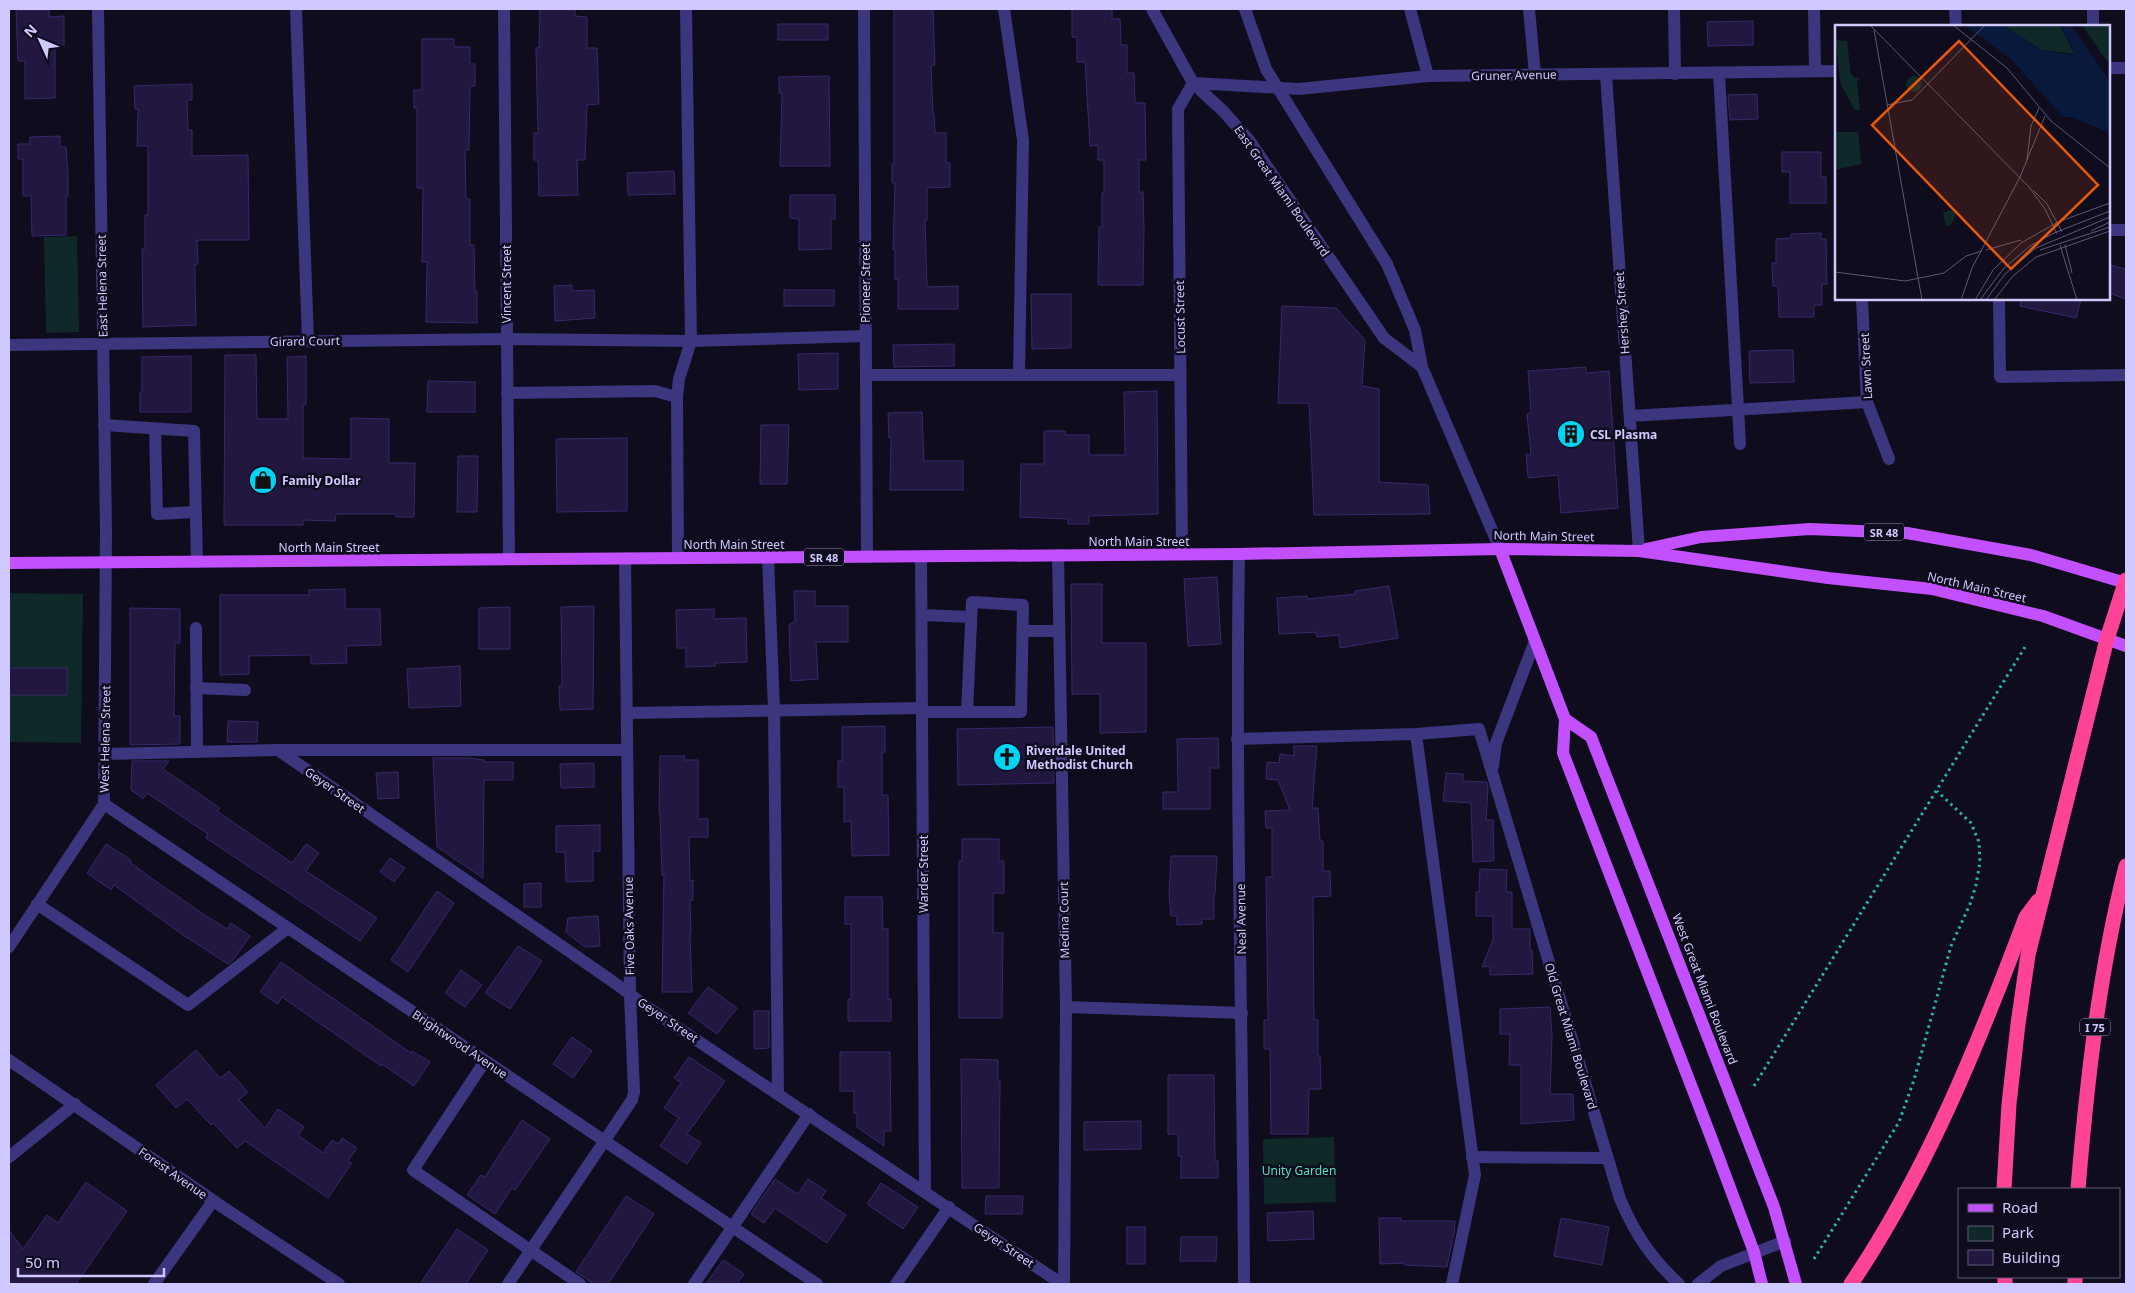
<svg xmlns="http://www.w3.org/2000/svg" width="2135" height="1293" viewBox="0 0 2135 1293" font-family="'Noto Sans',sans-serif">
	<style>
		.green { fill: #0f2828 }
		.building { fill: #21173f; stroke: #38296c }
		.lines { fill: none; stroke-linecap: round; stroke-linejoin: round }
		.path { stroke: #2bb0ac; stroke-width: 3; stroke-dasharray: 2.5 4; stroke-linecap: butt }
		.minor { stroke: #3b367e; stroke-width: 12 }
		.major { stroke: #c350ff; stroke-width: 12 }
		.highway { stroke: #ff4498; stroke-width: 15 }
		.labels { text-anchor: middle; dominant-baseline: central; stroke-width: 5; stroke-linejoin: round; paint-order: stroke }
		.shield { fill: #0f0c1e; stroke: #9690bc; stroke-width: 1 }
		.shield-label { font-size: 11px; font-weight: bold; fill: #d0c9ff }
		.street-label { font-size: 12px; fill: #d0c9ff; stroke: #0f0c1e }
		.poi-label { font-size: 12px; font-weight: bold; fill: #d0c9ff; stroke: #0f0c1e; text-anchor: start }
		.park-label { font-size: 12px; fill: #54e0c1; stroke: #0f0c1e }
		.inset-road { fill: none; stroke: #5c5878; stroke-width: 1 }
		.view { fill: #e8590c; fill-opacity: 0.15; stroke: #e8590c; stroke-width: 2.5 }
		.inset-edge { fill: none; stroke: #d0c9ff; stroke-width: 2.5 }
	</style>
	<rect width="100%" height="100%" fill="#0f0c1e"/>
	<g class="green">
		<path d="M77 236 79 332 46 333 44 237Z"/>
		<path d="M9 593 83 594 81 743 9 742Z"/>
		<path d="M1334 1137 1336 1202 1264 1204 1263 1139Z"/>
	</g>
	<g class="building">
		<path d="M540 9H575V16L587 17V48H597L599 104 587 105 585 160H577L578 195 539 196 538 160H534V133H538L536 48H539Z"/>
		<path d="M894 9H933L935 65 931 66 933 113H934L935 133H946V163H950V187L927 188V220H925L927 287 958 286V309H898V279H895V250H893L895 183H892V164H894Z"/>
		<path d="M1072 9H1112V19H1120L1121 45H1127V73H1134L1135 103H1145L1146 160H1139V192H1143L1144 227 1143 285H1098L1099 227H1102V193H1104V160H1098V145L1090 146 1085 62H1077V37H1072Z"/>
		<path d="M16 10H49V17L64 16V47L55 48V98L25 99V61H18Z"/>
		<path d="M1753 21V45L1708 46 1707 22Z"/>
		<rect x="778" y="24" width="50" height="16"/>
		<path d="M422 39H454V47H470V64H475V86H470L469 150H465L466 199H470V245H474L475 291H477V323L426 322 427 262H422L423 188H417V108H414V90H422Z"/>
		<path d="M829 76 830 166H780L782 93H779V77Z"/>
		<path d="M192 84V100H187L188 130H192V156L248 155 249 240H197L198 264H195V283L196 325 143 327 142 249H145V215H148V146H137L138 109H135L134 86Z"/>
		<path d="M1757 94 1758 119 1730 120 1728 95Z"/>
		<path d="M60 136V147H66L68 175V196H66V235L32 236 31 196H23V159H18V144H30V137Z"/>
		<path d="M1782 152H1821V177H1826V203H1790V172H1782Z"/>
		<path d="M674 171 675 194 628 195 627 173Z"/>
		<path d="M790 195H835V219H831V249L799 250V219L790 218Z"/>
		<path d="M1821 233V239H1826L1827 284H1822V305H1814V317H1779L1778 286H1773L1772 263H1776V239L1791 238V234Z"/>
		<path d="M2109 265 2126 269V299L2109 293Z"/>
		<path d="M572 285V291L594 290 595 318 555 321 554 286Z"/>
		<rect x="784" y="290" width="50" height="16"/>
		<path d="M1031 294H1071V348L1032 349Z"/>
		<path d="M2021 299H2081L2076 318 2020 306Z"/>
		<path d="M1282 306 1336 308 1365 340 1362 386 1379 389V482L1428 485 1430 514 1314 515 1309 403H1278Z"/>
		<path d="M954 344V366L894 367 893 345Z"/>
		<path d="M1778 350H1793L1794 382 1750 383 1749 351Z"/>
		<path d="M838 353V389L799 390 798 354Z"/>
		<path d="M225 355H256L257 419H288L287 357 306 356V405H303V458L351 459V418L389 419V463H415L414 517H396V514H336L335 521 303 520V525H224Z"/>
		<path d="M191 356V412H140V392H142V357Z"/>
		<path d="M1586 367V373L1609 371 1618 508 1561 513 1558 475 1528 478 1526 454 1531 455 1527 414 1531 412 1528 371Z"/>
		<path d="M428 381 475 382V412H427Z"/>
		<path d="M1157 391 1158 514 1089 516V524H1068V519L1020 517 1021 464H1044V431H1065V435H1089V455H1125L1124 392Z"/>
		<path d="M922 412 924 461H963V490H890L891 438H889L888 413Z"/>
		<path d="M761 425H789L787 484H760Z"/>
		<path d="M627 438V511L557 512 556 439Z"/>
		<path d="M458 456H478L477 512H457Z"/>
		<path d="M1217 577 1221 644 1188 646 1184 579Z"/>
		<path d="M1071 584H1102V643H1146V732L1100 733V694H1072Z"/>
		<path d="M1389 586 1398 638 1340 648 1339 635 1317 637 1316 632 1279 634 1277 598 1307 596 1308 599 1355 594V591Z"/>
		<path d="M345 589V609H380L381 645 346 646 347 663 311 664V655L249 656V674L220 675V595H309V590Z"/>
		<path d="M794 591H815V606H848V642H816L818 679 791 681 789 625 795 621Z"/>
		<path d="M594 606 593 709 560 710 559 686H562L561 607Z"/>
		<path d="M510 607V649H479V608Z"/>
		<path d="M130 608 180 609V643H175L174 716H180V744L130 745Z"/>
		<path d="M714 609V619L746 618 747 662 715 663V666L686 667V648H677L676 610Z"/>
		<path d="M460 666 461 706 409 708 407 669Z"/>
		<rect x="9" y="668" width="58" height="27"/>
		<path d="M228 721 258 722 257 742H227Z"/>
		<path d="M885 726V752H882V795H888L889 855 852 856 851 821 844 822V787H838V761H842V727Z"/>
		<path d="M1053 727 1054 783 958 785 957 729Z"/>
		<path d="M1218 738 1219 768H1210V809H1163V792H1178L1177 739Z"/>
		<path d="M1294 746H1317L1312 808H1318L1320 841H1323V871H1330L1331 896 1313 897 1314 1020H1318V1056H1320L1321 1089H1309L1308 1134H1271L1270 1049H1264V1020H1268L1266 877H1272V828H1266L1265 811 1290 810 1278 780 1266 779 1267 762 1279 763 1280 754 1294 756Z"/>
		<path d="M660 756H685L684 760H698V819H708V837H689L690 881 693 880V900H690L691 933 690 934 692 992H662L664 875H662L660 814H659Z"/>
		<path d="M433 758H468L484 760V762H513V780H484L483 878 437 847Z"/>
		<path d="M132 761H169L163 769 220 808 217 811 292 863 306 844 319 853 306 871 377 918 360 941 206 838 208 834 147 793 143 799 131 790Z"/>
		<path d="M594 763V787L561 788 560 764Z"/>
		<path d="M398 772 399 798 378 799 376 773Z"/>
		<path d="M1446 773 1463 774V781L1487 782 1488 788 1486 820H1493L1494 861 1473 862 1471 803 1443 801Z"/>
		<path d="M600 825V851H593V881L566 882 565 852H556V826Z"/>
		<path d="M962 839H999V861H1004V893H993V933H1003L1002 1018H959V861H962Z"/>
		<path d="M106 844 131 860 130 862 151 878 206 916 227 929 231 923 250 936 233 960 228 964 183 935 114 885 111 890 87 873Z"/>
		<path d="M1171 856H1217L1215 894H1214V919H1202V924L1177 925V916H1171L1169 894Z"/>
		<path d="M390 858 405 868 394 882 380 872Z"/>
		<path d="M1480 869 1507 870 1506 892H1512V929H1530V950H1532L1533 974 1490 975V966L1482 967 1493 940V916H1476V892H1479Z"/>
		<path d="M541 883V907H524V884Z"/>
		<path d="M437 891 454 903 408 972 391 960Z"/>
		<path d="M845 897H882L883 929H888V999H891V1021H848V999H851V924H845Z"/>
		<path d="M598 916 600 946 585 947 566 932 568 918Z"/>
		<path d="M518 946 542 961 510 1009 485 993Z"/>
		<path d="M281 962 411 1053 412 1051 430 1062 414 1086 382 1064 381 1066 282 997 278 1004 260 992Z"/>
		<path d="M461 970 482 985 465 1007 445 993Z"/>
		<path d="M708 987 737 1008 717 1034 688 1013Z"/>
		<path d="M1550 1007 1552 1037 1550 1094H1573L1574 1120 1521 1124V1065H1509L1510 1034H1500V1009Z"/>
		<path d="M754 1011H769V1048L754 1049Z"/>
		<path d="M572 1037 592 1051 573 1078 553 1064Z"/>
		<path d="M196 1050 220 1078 229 1071 248 1092 239 1100 265 1128 278 1109 304 1127 298 1135 323 1153 332 1140 338 1144 342 1138 357 1148 348 1161 352 1163 328 1198 245 1141 237 1148 213 1123 211 1125 187 1099 176 1108 156 1085Z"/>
		<path d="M840 1052H890L891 1131H884V1146L857 1127V1114L854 1113V1091H840Z"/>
		<path d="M689 1057 725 1081 687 1134 701 1143 687 1164 660 1146 679 1118 664 1108 681 1083 674 1078Z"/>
		<path d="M961 1059 998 1060V1081H1000L999 1188H962Z"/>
		<path d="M1168 1075H1214L1215 1161H1218V1178H1181V1156H1178V1134H1168Z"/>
		<path d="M522 1120 550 1139 515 1190 512 1188 495 1214 467 1195 481 1175 485 1177Z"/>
		<path d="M1141 1121V1149L1084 1150V1122Z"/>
		<path d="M775 1179 798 1194 808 1179 826 1191 821 1198 846 1215 827 1243 775 1208 764 1223 751 1214Z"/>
		<path d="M86 1182 127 1211 76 1284H9V1230L23 1249 47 1215 58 1223Z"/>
		<path d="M881 1183 918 1207 903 1229 867 1204Z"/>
		<path d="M626 1196 654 1214 608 1284H594L576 1272Z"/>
		<path d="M986 1196H1023L1022 1214H985Z"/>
		<path d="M1313 1211 1314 1239 1268 1241 1267 1213Z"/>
		<path d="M1379 1218H1401V1221H1455L1454 1233 1447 1267 1404 1265V1263L1380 1264Z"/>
		<path d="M1561 1218 1609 1227 1602 1265 1554 1256Z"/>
		<rect x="1127" y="1227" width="18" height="37"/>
		<path d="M457 1229 488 1250 466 1284H420Z"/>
		<path d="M1181 1237H1217L1216 1261H1180Z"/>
		<path d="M723 1260 744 1274 737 1284H706Z"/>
	</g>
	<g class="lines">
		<g class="path">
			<path d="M1754 1086 2025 647"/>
			<path d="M1814 1259 1899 1122 1914 1080 1951 946 1970 904 1976 885 1980 862 1979 842 1971 823 1937 791"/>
		</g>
		<g class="minor">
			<path d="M296 9 308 341"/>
			<path d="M504 9 509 559"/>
			<path d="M864 9 867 557"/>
			<path d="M1004 9 1023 140 1019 375"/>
			<path d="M1152 9 1193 83 1224 112 1249 140 1384 338 1422 367"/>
			<path d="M1245 9 1266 69 1387 264 1415 330 1422 367 1500 549"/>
			<path d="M1410 9 1428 76"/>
			<path d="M1529 9 1535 74"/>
			<path d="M1674 9 1675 74"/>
			<path d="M1814 9 1815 71"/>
			<path d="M1955 9 1956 26"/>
			<path d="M2093 26V9"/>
			<path d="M2109 68H2126"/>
			<path d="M1719 73 1740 444"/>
			<path d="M1606 75 1639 551"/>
			<path d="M1193 83 1299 89 1428 76 1836 71"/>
			<path d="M2109 230H2126"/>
			<path d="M1862 299 1867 402 1889 459"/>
			<path d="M1999 299 2000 377 2126 375"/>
			<path d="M9 345 507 339 691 341 866 336"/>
			<path d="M866 375H1180"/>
			<path d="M507 393 655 391 677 397 678 558"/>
			<path d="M677 397 679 379 691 341 686 9"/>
			<path d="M1630 416 1867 402"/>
			<path d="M104 425 194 431 197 562"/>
			<path d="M155 429 157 514 195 512"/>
			<path d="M1182 554 1178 109 1193 83"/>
			<path d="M1239 554C1235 797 1243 1041 1244 1284"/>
			<path d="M1058 555 1066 1007 1064 1284"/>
			<path d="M921 556 925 1192"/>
			<path d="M768 558 774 710 778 1094"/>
			<path d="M922 615 971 617"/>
			<path d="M196 628 197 752"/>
			<path d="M1023 631H1059"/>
			<path d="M196 688 245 690"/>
			<path d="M922 712H1021L1023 605 972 602 967 712"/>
			<path d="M627 713 922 708"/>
			<path d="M1416 734 1475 1175 1452 1284"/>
			<path d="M1237 739 1416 734 1479 729 1620 1199C1635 1234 1651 1258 1679 1284"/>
			<path d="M278 750 612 981 650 1009 1062 1284"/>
			<path d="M104 754 278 750H627"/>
			<path d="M1493 766 1496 743 1501 730 1535 641"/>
			<path d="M104 804 817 1284"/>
			<path d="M37 904 188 1005 288 928"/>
			<path d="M9 947 104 804 106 531 98 9"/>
			<path d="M1066 1007 1242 1013"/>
			<path d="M9 1060 224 1208 339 1284"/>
			<path d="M485 1061 413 1170 580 1284"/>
			<path d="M9 1157 75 1104"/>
			<path d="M1472 1157 1607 1158"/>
			<path d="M154 1284 213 1201"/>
			<path d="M508 1284 632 1100 634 1092 630 994 625 559"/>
			<path d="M694 1284 809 1114"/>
			<path d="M896 1284 949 1207"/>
			<path d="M1698 1284 1721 1266 1785 1241"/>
		</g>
		<g class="major">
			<path d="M1500 549 1565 719 1563 753 1711 1137 1754 1252 1762 1284"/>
			<path d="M1646 549 1701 537 1810 529 1907 533 2031 555 2126 583"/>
			<path d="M9 563 1239 554 1500 549 1639 551 1828 578 1932 589 2043 616 2126 646"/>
			<path d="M1565 719 1591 737 1774 1207 1796 1284"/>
		</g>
		<g class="highway">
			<path d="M2004 1189 2009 1104 2018 1024 2028 955 2107 639 2126 580"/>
			<path d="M2078 1189C2087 1081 2099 972 2126 866"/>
			<path d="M2005 1277V1284"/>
			<path d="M1851 1284C1927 1171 1978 1045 2026 917L2038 901"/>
			<path d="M2075 1284V1277"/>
		</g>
	</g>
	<defs>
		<symbol id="building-disc" viewBox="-11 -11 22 22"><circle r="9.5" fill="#00d4f4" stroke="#0f0c1e"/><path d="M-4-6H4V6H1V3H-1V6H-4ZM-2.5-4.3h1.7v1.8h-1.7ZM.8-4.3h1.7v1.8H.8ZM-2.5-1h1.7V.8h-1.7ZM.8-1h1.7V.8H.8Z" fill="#111"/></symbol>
		<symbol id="shop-disc" viewBox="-11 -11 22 22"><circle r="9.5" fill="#00d4f4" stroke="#0f0c1e"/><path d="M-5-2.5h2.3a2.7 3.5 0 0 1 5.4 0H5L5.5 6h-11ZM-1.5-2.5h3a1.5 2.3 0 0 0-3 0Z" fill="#111"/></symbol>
		<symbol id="church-disc" viewBox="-11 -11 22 22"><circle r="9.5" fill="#00d4f4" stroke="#0f0c1e"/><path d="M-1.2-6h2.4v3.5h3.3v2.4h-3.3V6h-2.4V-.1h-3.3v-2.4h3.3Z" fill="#111"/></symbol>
	</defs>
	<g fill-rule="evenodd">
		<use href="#building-disc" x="1555" y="418" width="32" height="32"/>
		<use href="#shop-disc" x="247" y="464" width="32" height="32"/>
		<use href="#church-disc" x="991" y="741" width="32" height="32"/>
	</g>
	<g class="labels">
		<g class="shield">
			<rect x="1864" y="523.5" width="40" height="17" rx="4"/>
			<rect x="804" y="548.5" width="40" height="17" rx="4"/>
			<rect x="2080" y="1018.5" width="30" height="17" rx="4"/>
		</g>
		<g class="shield-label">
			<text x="1884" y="532">SR 48</text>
			<text x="824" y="557">SR 48</text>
			<text x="2095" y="1027">I 75</text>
		</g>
		<g class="street-label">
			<text transform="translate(1514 75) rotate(-1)">Gruner Avenue</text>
			<text transform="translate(1282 191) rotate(55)">East Great Miami Boulevard</text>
			<text transform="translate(865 283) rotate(-90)">Pioneer Street</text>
			<text transform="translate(506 284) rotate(-90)">Vincent Street</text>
			<text transform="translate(102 286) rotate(-91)">East Helena Street</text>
			<text transform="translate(1622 313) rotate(-94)">Hershey Street</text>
			<text transform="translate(1180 317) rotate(-91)">Locust Street</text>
			<text transform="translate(305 341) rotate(-1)">Girard Court</text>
			<text transform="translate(1866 366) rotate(-93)">Lawn Street</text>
			<text transform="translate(1544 536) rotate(1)">North Main Street</text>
			<text x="1139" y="541">North Main Street</text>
			<text x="734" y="544">North Main Street</text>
			<text x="329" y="547">North Main Street</text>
			<text transform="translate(1977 587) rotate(13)">North Main Street</text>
			<text transform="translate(105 739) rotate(-89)">West Helena Street</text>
			<text transform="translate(335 790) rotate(35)">Geyer Street</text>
			<text transform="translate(923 874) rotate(-90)">Warder Street</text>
			<text transform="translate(1241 919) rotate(-91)">Neal Avenue</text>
			<text transform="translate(1064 920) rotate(-91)">Medina Court</text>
			<text transform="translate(629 926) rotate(-91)">Five Oaks Avenue</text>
			<text transform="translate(1705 989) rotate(69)">West Great Miami Boulevard</text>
			<text transform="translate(668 1020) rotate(34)">Geyer Street</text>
			<text transform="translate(1571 1036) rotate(73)">Old Great Miami Boulevard</text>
			<text transform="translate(460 1044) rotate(34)">Brightwood Avenue</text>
			<text transform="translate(173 1173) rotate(35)">Forest Avenue</text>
			<text transform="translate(1004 1245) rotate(34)">Geyer Street</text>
		</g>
		<g class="poi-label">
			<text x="1590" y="434">CSL Plasma</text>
			<text x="282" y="480">Family Dollar</text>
			<text x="1026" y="750">Riverdale United<tspan x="1026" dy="14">Methodist Church</tspan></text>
		</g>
		<g class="park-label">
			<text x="1299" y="1170">Unity Garden</text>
		</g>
	</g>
	<g transform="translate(1835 25)">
		<rect width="275" height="275" fill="#0f0c1e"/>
		<path d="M168 0H224L240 29 207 25ZM247 0H275V39L266 28ZM0 15 12 16 16 49 19 53H25L22 56 25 85H20L6 60ZM71 59a8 8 0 1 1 16 0a8 8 0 1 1-16 0ZM0 107H23L26 139 0 145ZM117 185 121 189 116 200 111 202 108 187Z" fill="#0f2828"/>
		<path d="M129 0H168L207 25 237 30 239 25 224 0H236L275 56V108L237 92H228L176 34Z" fill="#08193b"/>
		<path class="inset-road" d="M35 0 194 162 210 184 222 209M118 0 172 43 216 96 275 143M39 5 87 275M52 80 77 75 150 0M192 135 196 101 204 83M185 152 210 91M198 165 212 179 227 207M256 206 275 197M225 220 242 275M230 220 237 248M151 225 186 215M205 225 275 202M0 247 70 256 109 248 131 231 147 226M126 275 137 243 185 152M140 275 158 245 186 218 223 197 275 178M145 275 169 243 195 221 219 208 275 186M151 275 170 249 201 223 275 192M159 275 178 251 201 232 275 206"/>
		<path class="view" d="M124 16 263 160 176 244 37 100Z"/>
		<rect width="275" height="275" class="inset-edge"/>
	</g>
	<rect width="2135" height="1293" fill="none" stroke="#d0c9ff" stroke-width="20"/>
	<rect x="1958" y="1188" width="162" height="90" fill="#0f0c1e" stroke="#5c5878"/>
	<rect x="1968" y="1204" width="25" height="8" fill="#c350ff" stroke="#5c5878"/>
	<text x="2002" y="1213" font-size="15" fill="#d0c9ff">Road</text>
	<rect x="1968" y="1226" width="25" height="15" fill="#0f2828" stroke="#5c5878"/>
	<text x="2002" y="1238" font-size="15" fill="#d0c9ff">Park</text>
	<rect x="1968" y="1250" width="25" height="15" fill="#21173f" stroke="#5c5878"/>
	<text x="2002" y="1263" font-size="15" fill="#d0c9ff">Building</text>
	<g transform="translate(40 40) rotate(314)" stroke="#0f0c1e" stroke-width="4" paint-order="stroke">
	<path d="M0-4L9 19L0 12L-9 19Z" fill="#d0c9ff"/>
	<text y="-8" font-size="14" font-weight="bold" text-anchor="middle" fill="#d0c9ff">N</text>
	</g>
	<path d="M18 1268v8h146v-8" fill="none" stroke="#d0c9ff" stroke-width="2.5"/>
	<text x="25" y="1268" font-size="15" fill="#d0c9ff" stroke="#0f0c1e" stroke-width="4" paint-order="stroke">50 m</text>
</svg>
